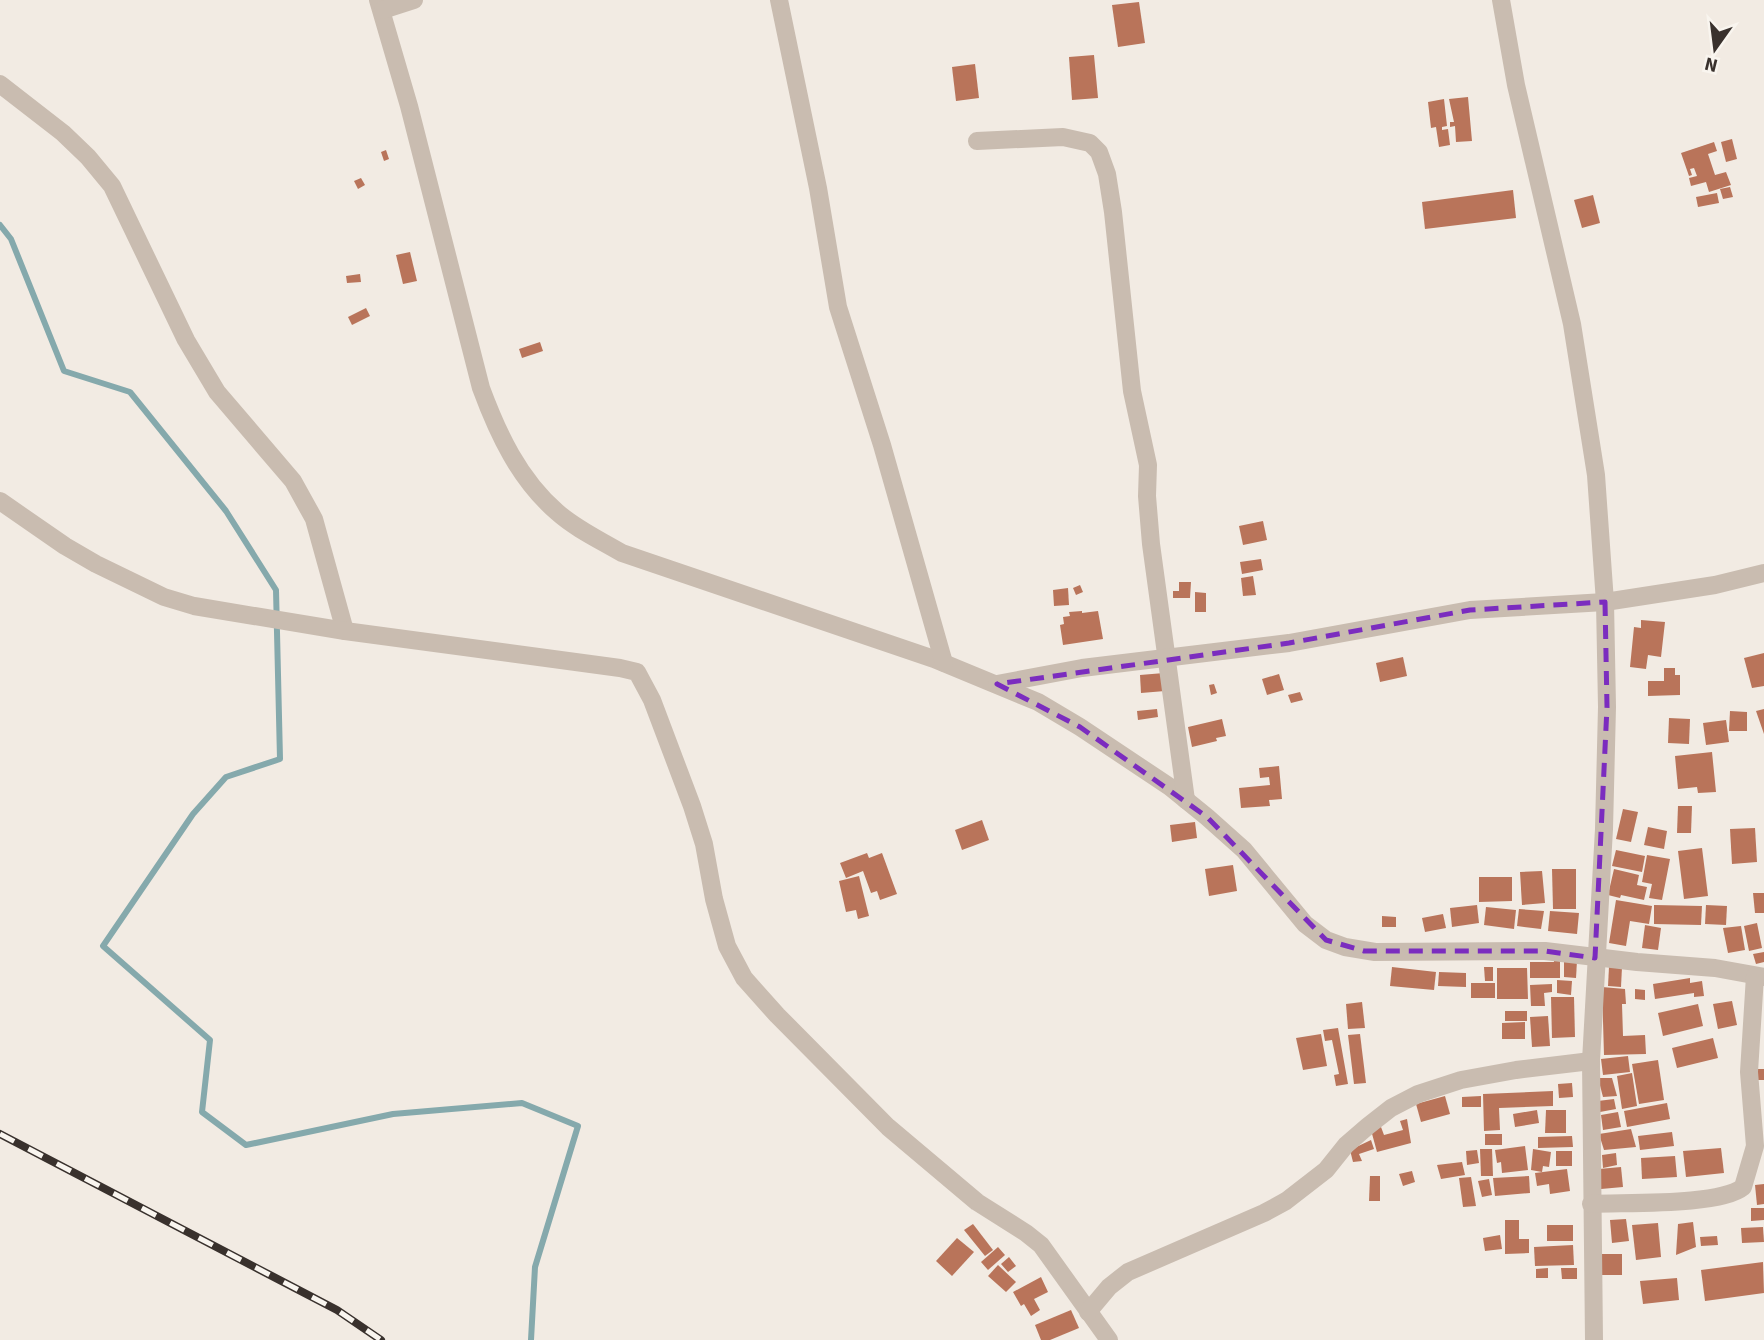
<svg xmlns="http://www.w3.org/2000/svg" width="1764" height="1340" viewBox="0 0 1764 1340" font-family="'Source Sans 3',sans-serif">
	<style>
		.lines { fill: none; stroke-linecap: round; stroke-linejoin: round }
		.stream { stroke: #85a9ac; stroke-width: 6 }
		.building { fill: #b9745a }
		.street { stroke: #c9bcb0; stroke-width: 18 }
		.rail-casing { stroke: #39312d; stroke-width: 8 }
		.rail { stroke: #f9f5ef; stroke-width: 5; stroke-dasharray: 16; stroke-linecap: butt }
		.marked { fill: none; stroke: #7b2cbf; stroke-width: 5; stroke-dasharray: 14 9; stroke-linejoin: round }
	</style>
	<rect width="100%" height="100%" fill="#f2ebe3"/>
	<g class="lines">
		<path class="stream" d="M0 225 11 239 64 371 130 392 226 511 276 590 280 759 226 777 193 814 103 946 210 1040 202 1112 246 1145 393 1114 522 1103 578 1126 535 1267 531 1340"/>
	</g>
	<g class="building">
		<path d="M1139 2 1145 43 1118 47 1112 5Z"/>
		<path d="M1094 55 1098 98 1072 100 1069 57Z"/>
		<path d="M975 64 979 98 956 101 952 67Z"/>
		<path d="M1468 97 1472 141 1456 142 1455 126 1450 127V122H1454L1449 99Z"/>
		<path d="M1444 99 1447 126 1442 127V130L1448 129 1450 145 1439 147 1436 127 1431 128 1428 102Z"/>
		<path d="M1732 139 1737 159 1726 162 1721 142Z"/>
		<path d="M1714 142 1717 151 1708 154 1715 175 1726 172 1731 185 1709 192 1706 182 1691 186 1689 178 1697 176 1694 168 1690 169 1692 175 1689 176 1681 153Z"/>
		<path d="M386 150 389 159 384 161 381 152Z"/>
		<path d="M361 178 365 185 358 189 354 181Z"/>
		<path d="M1730 187 1733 197 1723 199 1720 189Z"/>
		<path d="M1513 190 1516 218 1425 229 1422 202Z"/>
		<path d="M1717 193 1719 203 1698 207 1696 197Z"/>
		<path d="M1593 195 1600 223 1582 228 1574 200Z"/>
		<path d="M410 252 417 281 403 284 396 255Z"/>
		<path d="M360 274 361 282 347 283 346 276Z"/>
		<path d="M366 308 370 316 352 325 348 317Z"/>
		<path d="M540 342 543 351 522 358 519 349Z"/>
		<path d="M1263 521 1267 540 1243 545 1239 526Z"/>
		<path d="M1261 559 1263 570 1242 574 1240 562Z"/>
		<path d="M1253 576 1256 595 1243 596 1241 578Z"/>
		<path d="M1179 582H1191L1190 598H1173V591H1179Z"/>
		<path d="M1080 585 1083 592 1076 595 1073 588Z"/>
		<path d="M1068 588 1069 605 1054 606 1053 590Z"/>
		<path d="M1195 592 1206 593V612H1195Z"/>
		<path d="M1082 611V613L1098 611 1103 639 1063 645 1060 625 1064 624 1063 617 1070 616 1069 612Z"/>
		<path d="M1641 620 1665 622 1661 657 1648 655 1646 669 1630 667 1634 627 1641 628Z"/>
		<path d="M1764 653V686L1752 688 1744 658Z"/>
		<path d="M1403 657 1407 676 1380 682 1376 663Z"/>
		<path d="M1664 668H1675V675H1680V695L1648 696V681H1664Z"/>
		<path d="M1164 673 1165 691 1141 693 1140 675Z"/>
		<path d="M1279 674 1284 690 1267 695 1262 679Z"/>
		<path d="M1214 684 1217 693 1211 695 1209 685Z"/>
		<path d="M1300 692 1303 700 1291 703 1288 695Z"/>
		<path d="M1157 709 1158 717 1138 720 1137 711Z"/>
		<path d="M1764 709V734L1756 711Z"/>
		<path d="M1730 711 1747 712V731H1729Z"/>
		<path d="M1669 718 1690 719 1689 744 1668 743Z"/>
		<path d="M1222 719 1226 736 1216 738 1217 741 1192 747 1188 727Z"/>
		<path d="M1726 720 1729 742 1706 745 1703 723Z"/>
		<path d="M1712 752 1716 792 1698 793 1697 787 1678 789 1675 756Z"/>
		<path d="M1279 766 1282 799 1269 800 1270 806 1241 808 1239 788 1270 785 1269 777 1260 778 1259 768Z"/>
		<path d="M1678 806H1692L1691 833H1677Z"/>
		<path d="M1623 809 1638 812 1631 842 1616 839Z"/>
		<path d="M982 820 989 840 962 850 955 830Z"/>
		<path d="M1195 822 1197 838 1172 842 1170 825Z"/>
		<path d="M1648 827 1667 831 1664 849 1644 845Z"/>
		<path d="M1755 828 1757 862 1732 864 1730 829Z"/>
		<path d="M1702 848 1708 896 1684 899 1678 851Z"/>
		<path d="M1616 850 1645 856 1642 872 1612 866Z"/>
		<path d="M867 853 869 858 882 853 897 894 880 900 877 891 871 893 863 871 846 878 840 863Z"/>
		<path d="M1647 855 1670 859 1662 900 1649 898 1652 884 1642 882Z"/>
		<path d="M1233 865 1237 891 1209 896 1205 869Z"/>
		<path d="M1552 869H1576V909H1553Z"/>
		<path d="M1614 869 1639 875 1637 885 1647 887 1644 900 1621 895 1620 898 1608 895Z"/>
		<path d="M1542 871 1545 903 1522 905 1520 872Z"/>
		<path d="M859 876 869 916 858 919 856 910 846 912 839 881Z"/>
		<path d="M1479 877H1512V901L1479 902Z"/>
		<path d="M1753 893H1764V913H1755Z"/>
		<path d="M1616 900 1652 906 1649 924 1630 921 1626 946 1609 943Z"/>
		<path d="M1477 905 1479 923 1452 927 1450 908Z"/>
		<path d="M1654 905 1702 906 1701 925 1654 924Z"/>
		<path d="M1706 905 1727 906 1726 925 1705 924Z"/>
		<path d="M1486 907 1516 910 1514 929 1484 925Z"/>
		<path d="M1519 909 1544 911 1541 929 1517 926Z"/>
		<path d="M1550 911 1579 913 1577 934 1548 931Z"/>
		<path d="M1443 914 1446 928 1425 932 1422 918Z"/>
		<path d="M1382 916 1396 917V927H1382Z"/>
		<path d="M1757 923 1762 948 1749 951 1744 926Z"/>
		<path d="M1645 925 1661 928 1658 950 1642 948Z"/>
		<path d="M1741 926 1745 950 1728 953 1723 928Z"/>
		<path d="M1764 952V962L1756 964 1753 954Z"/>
		<path d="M1554 958H1560V978H1530V962H1554Z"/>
		<path d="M1564 960 1577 961 1576 978 1564 977Z"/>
		<path d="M1392 967 1436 972 1434 990 1390 986Z"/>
		<path d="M1484 967H1493V981H1485Z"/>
		<path d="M1609 967H1622L1621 987 1608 986Z"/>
		<path d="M1497 968H1527L1528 999H1497Z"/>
		<path d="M1439 972 1466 973V987L1438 986Z"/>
		<path d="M1690 978V983L1702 981 1704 996 1694 997V993L1655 999 1653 984Z"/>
		<path d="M1557 980 1572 981 1571 995 1557 993Z"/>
		<rect x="1471" y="983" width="24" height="15"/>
		<path d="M1552 984V992L1544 993 1545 1006H1531L1530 985Z"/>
		<path d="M1602 987 1625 989 1626 1004H1622L1623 1036 1645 1035 1646 1054 1604 1055Z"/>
		<path d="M1635 989 1645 990V1000L1635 999Z"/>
		<path d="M1551 997H1574L1575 1037 1552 1038Z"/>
		<path d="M1732 1001 1737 1025 1718 1029 1713 1004Z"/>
		<path d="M1362 1002 1365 1028 1348 1029 1346 1004Z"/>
		<path d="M1698 1004 1703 1026 1663 1036 1658 1013Z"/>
		<rect x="1505" y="1011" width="22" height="10"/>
		<path d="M1548 1016 1550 1046 1532 1047 1530 1017Z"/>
		<path d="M1525 1022V1039H1502V1023Z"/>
		<path d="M1338 1028 1348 1084 1336 1086 1334 1075 1339 1074 1332 1040 1325 1041 1323 1030Z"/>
		<path d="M1321 1034 1327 1066 1303 1070 1296 1038Z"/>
		<path d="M1360 1034 1366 1083 1354 1084 1348 1035Z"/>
		<path d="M1713 1038 1718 1058 1677 1068 1672 1048Z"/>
		<path d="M1628 1056 1630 1072 1603 1075 1601 1059Z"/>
		<path d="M1658 1060 1664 1100 1639 1104 1632 1064Z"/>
		<path d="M1757 1069H1764V1080H1756Z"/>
		<path d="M1632 1073 1637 1106 1622 1109 1617 1076Z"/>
		<path d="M1598 1078H1612L1617 1096 1603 1097Z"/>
		<path d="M1572 1083 1573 1097 1559 1098 1558 1084Z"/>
		<path d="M1553 1091V1106L1499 1108 1500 1130 1484 1131 1483 1094Z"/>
		<path d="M1445 1096 1450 1114 1421 1122 1416 1104Z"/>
		<path d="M1481 1096V1107H1462V1097Z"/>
		<path d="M1614 1099 1616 1109 1600 1112 1598 1101Z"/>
		<path d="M1667 1103 1670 1119 1627 1127 1624 1111Z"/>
		<path d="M1537 1110 1539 1123 1515 1127 1513 1114Z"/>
		<path d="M1546 1110H1566V1133H1545Z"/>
		<path d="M1618 1112 1621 1127 1603 1130 1601 1115Z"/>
		<path d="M1407 1119 1411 1143 1377 1152 1371 1130 1381 1127 1384 1135 1403 1130 1400 1121Z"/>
		<path d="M1631 1129 1636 1147 1604 1150 1599 1134Z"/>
		<path d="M1672 1132 1674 1146 1640 1150 1638 1136Z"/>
		<rect x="1485" y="1134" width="17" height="11"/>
		<path d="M1572 1136 1573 1147 1538 1148V1137Z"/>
		<path d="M1371 1140 1374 1149 1359 1154 1362 1161 1353 1162 1350 1150Z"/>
		<path d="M1525 1146 1528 1170 1502 1173 1501 1162 1497 1163 1495 1150Z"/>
		<path d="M1721 1148 1724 1173 1686 1177 1683 1151Z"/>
		<path d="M1480 1149H1492L1493 1176H1481Z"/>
		<path d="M1533 1149 1551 1152 1549 1167 1543 1166 1542 1172 1531 1170Z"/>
		<path d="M1477 1150 1479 1163 1467 1165 1466 1151Z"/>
		<rect x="1556" y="1151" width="16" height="15"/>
		<path d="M1616 1153 1617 1165 1603 1168 1602 1155Z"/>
		<path d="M1675 1156 1677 1177 1642 1179 1641 1158Z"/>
		<path d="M1462 1162 1465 1175 1441 1179 1437 1165Z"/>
		<path d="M1621 1167 1623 1187 1601 1189 1599 1169Z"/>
		<path d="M1567 1169 1570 1191 1550 1194 1549 1184 1537 1186 1535 1173Z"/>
		<path d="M1412 1171 1415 1182 1403 1186 1399 1174Z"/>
		<path d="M1370 1176H1380V1201H1369Z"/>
		<path d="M1529 1176 1530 1193 1495 1196 1493 1178Z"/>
		<path d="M1471 1177 1476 1206 1463 1207 1459 1178Z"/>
		<path d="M1489 1179 1492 1195 1482 1197 1478 1181Z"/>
		<path d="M1764 1184V1204L1757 1205 1755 1185Z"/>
		<path d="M1751 1208H1764V1220L1751 1221Z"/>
		<path d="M1626 1219 1629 1241 1612 1243 1610 1220Z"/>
		<path d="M1505 1220H1519V1239H1529V1253L1505 1254Z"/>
		<path d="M1693 1222 1696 1247 1676 1255 1678 1224Z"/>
		<path d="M1658 1223 1661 1257 1636 1260 1632 1225Z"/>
		<path d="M973 1224 993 1250 985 1256 964 1230Z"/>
		<rect x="1547" y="1225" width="26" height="16"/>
		<path d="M1763 1227 1764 1242 1742 1243 1741 1228Z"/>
		<path d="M1500 1235 1502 1249 1485 1251 1483 1238Z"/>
		<path d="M1717 1236 1718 1245 1701 1246 1700 1237Z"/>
		<path d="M957 1238 974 1252 952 1276 936 1261Z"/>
		<path d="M1573 1245 1574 1265 1535 1266 1534 1247Z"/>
		<path d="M998 1247 1005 1255 988 1270 981 1262Z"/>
		<rect x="1600" y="1254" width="22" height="21"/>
		<path d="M1009 1257 1016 1266 1008 1272 1001 1264Z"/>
		<path d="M1763 1262 1764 1293 1705 1301 1701 1270Z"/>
		<path d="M998 1265 1016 1282 1006 1292 988 1276Z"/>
		<path d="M1548 1268V1278H1536V1269Z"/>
		<path d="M1561 1268H1577V1279H1562Z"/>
		<path d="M1041 1277 1048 1292 1034 1299 1040 1310 1031 1316 1024 1304 1021 1306 1013 1292Z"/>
		<path d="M1677 1278 1679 1300 1643 1304 1640 1281Z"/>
		<path d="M1071 1310 1079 1328 1050 1340H1041L1035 1325Z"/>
	</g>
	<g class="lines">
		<g class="street">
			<path d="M378 0 409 106 481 388C498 434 519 479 557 512 576 529 600 540 622 553L934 659 1038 702 1080 727 1170 787 1207 817 1244 850 1305 924 1326 940 1345 947 1375 952 1545 951 1637 962 1715 968 1764 977"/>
			<path d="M779 0 818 188 838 307 882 445 944 663"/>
			<path d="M1501 0 1516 85 1572 324 1596 475 1605 602 1607 707 1604 829 1591 1061 1594 1340"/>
			<path d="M383 10 414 0"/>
			<path d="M0 84 63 133 88 157 112 186 186 340 217 392 293 481 314 519 345 631"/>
			<path d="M977 141 1063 137 1090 143 1099 152 1107 174 1113 212 1132 391 1148 465 1147 496 1151 544 1186 800"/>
			<path d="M0 501 65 546 96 564 164 597 194 606 345 631 620 668 637 672 652 700 692 806 704 844 714 899 727 946 744 978 777 1015 888 1127 977 1202 1026 1233 1041 1245 1109 1340"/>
			<path d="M997 684 1082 668 1289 643 1470 610 1605 602 1715 585 1764 573"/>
			<path d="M1591 1204C1624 1202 1720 1206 1743 1187L1755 1146 1749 1072 1755 976"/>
			<path d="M1088 1312 1109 1287 1128 1272 1264 1213 1286 1201 1326 1170 1346 1145 1368 1126 1391 1108 1418 1094 1461 1080 1516 1070 1591 1061"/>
		</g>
		<defs>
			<path id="rail" d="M0 1134 337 1310 381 1340"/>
		</defs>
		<use href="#rail" class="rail-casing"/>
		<use href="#rail" class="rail"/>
	</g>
	<path class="marked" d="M1605 602 1607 707 1595 958 1545 951H1364L1326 940 1207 817 1080 727 997 684 1289 643 1470 610Z"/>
	<g transform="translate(1715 49) rotate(194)" stroke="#f9f5ef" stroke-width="5" paint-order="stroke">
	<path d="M0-5L12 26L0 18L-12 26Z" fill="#39312d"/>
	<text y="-10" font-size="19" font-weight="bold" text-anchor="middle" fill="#39312d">N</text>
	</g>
</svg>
